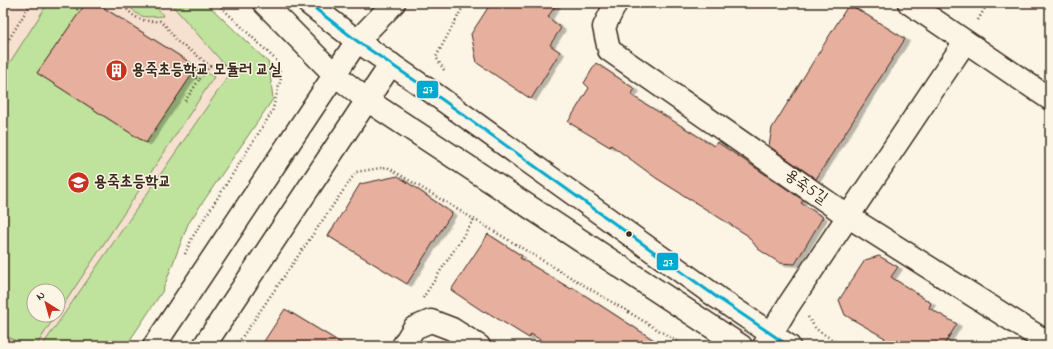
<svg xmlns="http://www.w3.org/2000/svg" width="1053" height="349" viewBox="0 0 1053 349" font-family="'Indie Flower','Poor Story',sans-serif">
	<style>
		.built { fill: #f6e0d0; fill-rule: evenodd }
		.green { fill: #bfe29c; stroke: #7d865d }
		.building { fill: #e7af9e; stroke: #3b2a1e; filter: url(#shadow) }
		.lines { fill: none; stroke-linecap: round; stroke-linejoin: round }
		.minor-casing { stroke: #3b2a1e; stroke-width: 25 }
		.path { stroke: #3b2a1e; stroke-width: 2.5; stroke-dasharray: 1 3; stroke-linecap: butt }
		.minor { stroke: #fcf5e5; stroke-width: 22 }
		.bus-1-casing { stroke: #fcf5e5; stroke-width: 6 }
		.bus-1 { stroke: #00a9ce; stroke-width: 3 }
		.bus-dot { fill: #3b2a1e; stroke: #fcf5e5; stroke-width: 1.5 }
		.labels { text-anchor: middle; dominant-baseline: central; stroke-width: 3; stroke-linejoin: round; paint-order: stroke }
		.poi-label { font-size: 16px; font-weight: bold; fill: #3b2a1e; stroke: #fcf5e5; text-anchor: start }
		.street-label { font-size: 16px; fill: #3b2a1e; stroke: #fcf5e5 }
		.line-badge { stroke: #fcf5e5; stroke-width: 1.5 }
		.badge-label { font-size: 11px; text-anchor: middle; font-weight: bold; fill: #fff }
	</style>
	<defs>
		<filter id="shadow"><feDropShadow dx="4.5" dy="2.5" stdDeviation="0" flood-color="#0004"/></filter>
	</defs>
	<rect width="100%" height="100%" fill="#fcf5e5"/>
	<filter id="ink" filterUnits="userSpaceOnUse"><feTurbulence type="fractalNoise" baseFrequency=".025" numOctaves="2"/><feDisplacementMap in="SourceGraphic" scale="8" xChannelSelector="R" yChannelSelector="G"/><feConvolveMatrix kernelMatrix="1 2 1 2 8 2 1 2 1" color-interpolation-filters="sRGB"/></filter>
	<g filter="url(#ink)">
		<path class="built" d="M3 3H170L231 72 42 346H16L3 338ZM34 291H58V315H34Z"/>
		<g class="green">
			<path d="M48 3H86L37 73 146 143 197 67 214 77 58 313V291H34V315H56L36 346H24L3 334V73Z"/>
			<path d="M128 3H152L164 16C145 17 138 20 128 3Z"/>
			<path d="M170 3H206L269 63 273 99 188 224 162 292 126 346H42L231 72Z"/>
		</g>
		<g class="building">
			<path d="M86 3H96L197 67 146 143 37 73Z"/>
			<path d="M491 3H557L548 17 561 28 550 45 560 52 531 99 477 63 471 34Z"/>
			<path d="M849 4 905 39 816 179 769 146 772 128Z"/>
			<path d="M596 63 635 89 631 95 714 146 717 142 747 162 803 200 801 203 823 217 795 264 780 263 758 249 747 235 656 178 611 145 610 147 568 122 589 88 584 83Z"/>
			<path d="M398 176 452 213 407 284 328 236 360 184Z"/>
			<path d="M488 234 522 256 520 258 571 289 572 287 663 346H550L531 334 529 338 485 311 484 312 451 290Z"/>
			<path d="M879 256 898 267 891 277 931 303 929 308 957 324 943 346H880L885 338 845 315 839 300 865 260Z"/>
			<path d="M285 309 346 346H261Z"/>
		</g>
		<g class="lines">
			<defs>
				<g id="minor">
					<path d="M264 3 334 74 367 100 741 346"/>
					<path d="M308 3 357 41 433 93 718 298 789 346"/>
					<path d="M616 3 604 27 609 50 849 217 1050 344"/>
					<path d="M909 3 1050 99"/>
					<path d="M154 346 357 41 394 3"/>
					<path d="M204 346 391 64"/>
					<path d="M403 346 414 328 431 321 452 329 479 346"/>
					<path d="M764 346 788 306 965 42"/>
				</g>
			</defs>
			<use href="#minor" class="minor-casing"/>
			<g class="path">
				<path d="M102 3H105"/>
				<path d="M122 3C134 19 141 22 160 21L165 25 178 42 194 53 210 66 199 80"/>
				<path d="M77 10 81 3"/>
				<path d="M978 20 988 3"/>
				<path d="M3 49 31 3"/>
				<path d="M444 70 436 57 465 3"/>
				<path d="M185 101 199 80 192 75"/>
				<path d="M185 254 192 238 272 112 281 78 277 61 217 3"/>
				<path d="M423 298 474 219"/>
				<path d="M808 317 816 329 842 346"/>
				<path d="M236 346 356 172 387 167 685 346"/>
			</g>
			<use href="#minor" class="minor"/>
			<defs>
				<path id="bus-1" d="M308 3 357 41 433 93 718 298 789 346"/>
			</defs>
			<use href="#bus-1" class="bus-1-casing"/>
			<use href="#bus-1" class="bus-1"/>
		</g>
	</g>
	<defs>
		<symbol id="building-disc" viewBox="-11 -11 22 22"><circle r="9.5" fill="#c8321e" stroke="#fcf5e5"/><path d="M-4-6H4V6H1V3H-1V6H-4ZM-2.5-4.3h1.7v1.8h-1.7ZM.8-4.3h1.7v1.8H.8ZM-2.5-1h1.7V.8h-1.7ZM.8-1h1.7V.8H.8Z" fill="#fff"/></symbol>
		<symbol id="school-disc" viewBox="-11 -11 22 22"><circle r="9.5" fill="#c8321e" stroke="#fcf5e5"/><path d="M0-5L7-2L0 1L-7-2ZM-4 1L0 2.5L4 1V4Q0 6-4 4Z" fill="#fff"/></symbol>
	</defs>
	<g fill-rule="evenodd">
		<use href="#building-disc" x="104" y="58" width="25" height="25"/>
		<use href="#school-disc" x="66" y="170" width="25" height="25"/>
	</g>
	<circle class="bus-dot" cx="629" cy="234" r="3.5"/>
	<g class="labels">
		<g class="poi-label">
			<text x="132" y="70">용죽초등학교 모듈러 교실</text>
			<text x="94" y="182">용죽초등학교</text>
		</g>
		<g class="street-label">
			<text transform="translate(806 187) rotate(35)">용죽5길</text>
		</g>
	</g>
	<g class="line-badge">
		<rect x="416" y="80" width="23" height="19" rx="4" fill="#00a9ce"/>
		<rect x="656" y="252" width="23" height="19" rx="4" fill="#00a9ce"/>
	</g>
	<g class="badge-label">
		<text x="428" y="93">27</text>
		<text x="668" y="266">27</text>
	</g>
	<rect width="1053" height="349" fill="none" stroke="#fcf5e5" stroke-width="16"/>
	<rect x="8" y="8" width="1037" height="333" fill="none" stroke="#3b2a1e" stroke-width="1.5" filter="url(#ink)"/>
	<g transform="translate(46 303) rotate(323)"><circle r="19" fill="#fcf5e5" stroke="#afa495"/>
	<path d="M0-3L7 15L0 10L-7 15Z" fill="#c8321e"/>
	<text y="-6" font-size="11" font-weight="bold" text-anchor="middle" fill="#3b2a1e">N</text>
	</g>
</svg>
